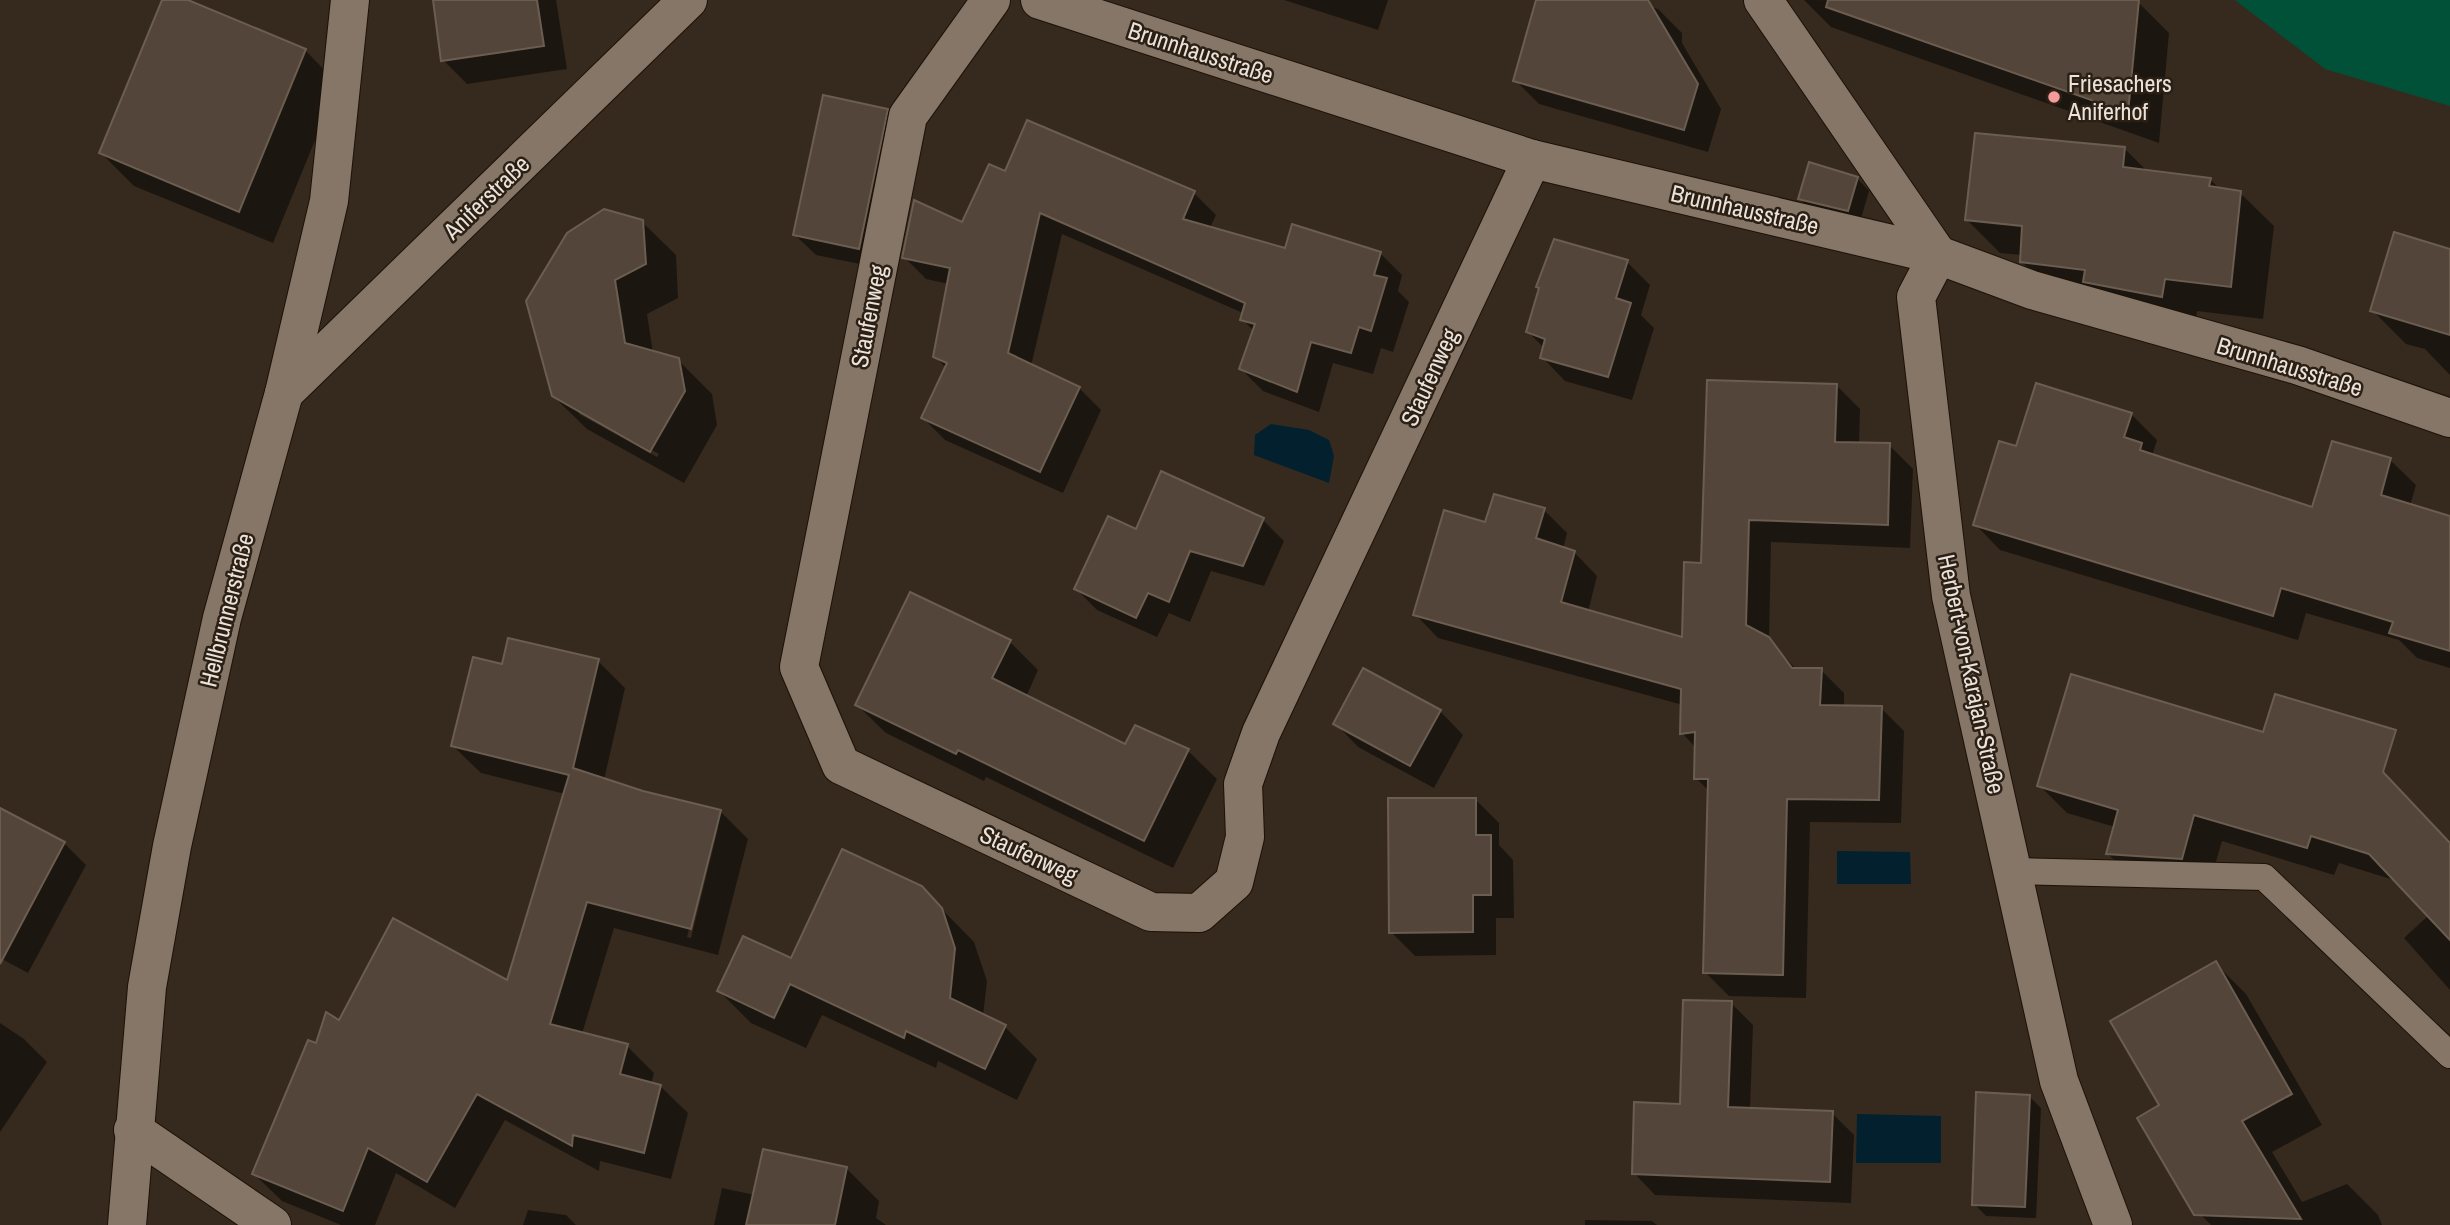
<svg xmlns="http://www.w3.org/2000/svg" width="2450" height="1225" viewBox="0 0 2450 1225" font-family="'Archivo Narrow',sans-serif">
	<style>
		.green { fill: #015139 }
		.water { fill: #03202f }
		.shadow { fill: #0007; fill-rule: evenodd }
		.building { fill: #534539; stroke: #6b5d50; stroke-width: 2 }
		.lines { fill: none; stroke-linecap: round; stroke-linejoin: round }
		.lane-casing { stroke: #1d1207; stroke-width: 28 }
		.street-casing { stroke: #1d1207; stroke-width: 40 }
		.secondary-casing { stroke: #1d1207; stroke-width: 40 }
		.lane { stroke: #857668; stroke-width: 26 }
		.street { stroke: #857668; stroke-width: 38 }
		.secondary { stroke: #857668; stroke-width: 38 }
		.poi-dot { fill: #f59b9c; stroke: #2c2014; stroke-width: 2.5 }
		.labels { text-anchor: middle; dominant-baseline: central; stroke-width: 5; stroke-linejoin: round; paint-order: stroke }
		.street-label { font-size: 24px; fill: #ebe3db; stroke: #2c2014 }
		.poi-label { font-size: 24px; fill: #ebe3db; stroke: #2c2014; text-anchor: start }
	</style>
	<rect width="100%" height="100%" fill="#362a1e"/>
	<path class="green" d="M2235 0H2450V106L2325 69Z"/>
	<g class="water">
		<path d="M1271 424 1309 430 1329 440 1334 456 1329 483 1254 455 1255 435Z"/>
		<path d="M1837 851 1910 852 1911 884H1837Z"/>
		<path d="M1857 1114 1941 1116V1163H1856Z"/>
	</g>
	<g class="shadow">
		<path d="M164 0H184L305 50 338 84 273 243 134 186 101 153Z"/>
		<path d="M434 0H556L567 69 467 84 443 60Z"/>
		<path d="M1284 0H1388L1378 30Z"/>
		<path d="M1538 0H1625L1658 9 1682 33V43L1721 109 1708 152 1539 104 1515 80Z"/>
		<path d="M1804 0 2138 2 2169 33 2159 143 1831 27Z"/>
		<path d="M887 111 907 131 879 268 816 255 795 235Z"/>
		<path d="M2124 148 2148 172 2210 179 2221 190 2240 193 2274 226 2263 319 2197 311 2195 329 2055 295 2022 262V255L2000 253 1967 220Z"/>
		<path d="M1811 164 1858 179 1869 191 1860 222 1811 211 1800 199Z"/>
		<path d="M1006 174 1194 193 1216 215 1210 228 1286 250 1380 253 1402 275 1398 291 1409 302 1393 352 1381 348 1373 374 1333 363 1319 412 1263 391 1241 369 1254 331 1242 319 1243 313 1062 234 1031 366 1079 388 1101 410 1063 493 945 440 923 418 946 368 935 356 949 284 926 279 904 257 963 224Z"/>
		<path d="M642 222 676 255 678 298 647 314 653 353 678 360 712 394 717 425 684 483 587 429 553 396ZM579 410 659 454 657 457 579 414Z"/>
		<path d="M2450 251V375L2425 349 2406 344 2372 310Z"/>
		<path d="M1627 262 1650 285 1641 315 1654 328 1632 400 1565 381 1542 357 1544 348 1528 332Z"/>
		<path d="M1836 385 1860 409 1859 444 1889 445 1913 469 1910 548 1771 542 1769 640 1797 670H1821L1844 693V707L1881 708 1904 731 1901 823 1810 822 1806 998 1729 996 1705 972 1709 791 1696 778V748L1682 733 1683 705 1438 638 1415 614 1486 525 1544 510 1567 533 1563 549 1574 552 1597 576 1588 612 1684 640 1703 565Z"/>
		<path d="M2131 414 2157 440 2152 456 2313 510 2390 460 2416 485 2410 506 2450 518V668L2417 658 2399 640 2306 613 2298 640 2000 550 1975 524 2017 448Z"/>
		<path d="M1162 473 1263 520 1284 541 1264 586 1211 571 1190 622 1169 613 1157 637 1097 610 1076 589 1137 532Z"/>
		<path d="M1010 642 1038 670 1026 697 1126 746 1136 727 1188 751 1217 779 1173 868 986 777 984 781 886 733 857 705Z"/>
		<path d="M598 661 625 688 604 780 720 811 748 839 718 955 614 928 582 1034 627 1046 654 1073 651 1084 660 1086 688 1113 671 1179 600 1161 599 1171 505 1120 455 1208 396 1173 375 1225H341L282 1201 254 1174 317 1045 339 1022 508 982 565 794 481 773 453 746 503 666ZM715 828H718L691 938 687 937Z"/>
		<path d="M1440 711 1463 735 1434 788 1358 747 1335 723Z"/>
		<path d="M2039 785 2450 844V990L2404 938 2429 915 2397 881 2339 863 2334 875 2222 841 2209 886 2136 881 2108 854 2115 827 2067 813Z"/>
		<path d="M1475 799 1499 823V845L1513 860 1514 918H1496V955L1415 956 1391 932Z"/>
		<path d="M0 810 64 843 86 865 28 973 0 958Z"/>
		<path d="M921 888 974 942 987 981 983 1016 1005 1027 1037 1059 1017 1100 938 1061 936 1068 822 1015 806 1048 751 1023 719 991 792 960Z"/>
		<path d="M2215 963 2246 994 2322 1125 2272 1152 2302 1202 2347 1184 2378 1215 2382 1225H2211L2188 1202 2161 1105Z"/>
		<path d="M1731 1003 1753 1025 1750 1109 1832 1113 1854 1135 1851 1203 1655 1195 1634 1173 1681 1106Z"/>
		<path d="M0 1023 24 1039 47 1062 0 1132Z"/>
		<path d="M2029 1096 2041 1108 2036 1218 1986 1216 1974 1204Z"/>
		<path d="M846 1168 879 1201 876 1218 886 1225H714L722 1188 755 1195Z"/>
		<path d="M528 1210 566 1215 576 1225H523Z"/>
		<path d="M1585 1220 1652 1221 1657 1225H1585Z"/>
	</g>
	<g class="building">
		<path d="M162 0H188L306 49 239 212 99 153Z"/>
		<path d="M433 0H537L544 46 441 61Z"/>
		<path d="M1536 0H1648L1698 84 1684 130 1513 81Z"/>
		<path d="M1828 0H2139L2128 113 1826 7Z"/>
		<path d="M823 95 888 109 859 249 793 235Z"/>
		<path d="M1027 120 1195 191 1183 219 1285 248 1292 224 1381 252 1374 275 1387 278 1371 331 1359 327 1351 353 1311 342 1297 392 1239 369 1255 324 1240 320 1245 303 1040 213 1008 353 1080 387 1040 472 921 418 947 363 933 357 950 268 902 258 914 200 962 222 989 164 1005 171Z"/>
		<path d="M1975 133 2125 147 2123 167 2211 178 2209 186 2241 191 2231 287 2165 279 2162 297 2083 282 2085 270 2020 262 2022 226 1965 220Z"/>
		<path d="M1809 162 1858 177 1848 211 1798 199Z"/>
		<path d="M604 209 643 220 646 264 615 280 625 343 679 358 685 391 650 452 552 396 526 301 567 233Z"/>
		<path d="M2394 232 2450 249V335L2370 311Z"/>
		<path d="M1554 239 1628 260 1616 298 1631 303 1608 377 1540 358 1545 339 1526 332 1539 288 1536 287Z"/>
		<path d="M1707 380 1837 384 1835 442 1890 443 1888 525 1749 520 1746 625 1769 637 1792 668H1822L1820 705 1882 706 1879 800 1787 799 1783 975 1703 973 1708 779H1694L1695 732 1680 734 1681 689 1413 615 1444 510 1485 522 1494 494 1545 508 1536 538 1575 551 1561 602 1682 637 1684 562 1701 563Z"/>
		<path d="M2036 383 2132 413 2124 437 2142 443 2140 450 2312 507 2332 441 2391 458 2381 495 2450 516V651L2389 633 2393 622 2281 588 2273 616 1973 525 1999 441 2016 446Z"/>
		<path d="M1161 471 1264 518 1243 566 1190 551 1169 602 1148 593 1136 618 1074 589 1108 516 1136 529Z"/>
		<path d="M910 592 1011 640 992 678 1125 744 1135 725 1189 749 1144 841 958 750 956 754 855 705Z"/>
		<path d="M508 638 599 659 573 768 643 791 721 810 691 929 587 902 550 1024 628 1044 620 1074 661 1085 644 1153 573 1135 572 1146 477 1094 427 1182 368 1148 343 1211 252 1174 308 1040 316 1043 326 1012 339 1020 393 918 507 980 569 775 451 746 473 657 502 664Z"/>
		<path d="M1363 668 1441 710 1410 766 1333 724Z"/>
		<path d="M2071 674 2263 732 2275 694 2396 730 2383 772 2450 843V940L2369 854 2311 836 2307 848 2194 815 2182 859 2106 854 2118 810 2037 786Z"/>
		<path d="M1388 798H1476V835H1491V895H1473V932L1389 933Z"/>
		<path d="M0 808 65 842 0 964Z"/>
		<path d="M842 849 922 886 942 908 955 948 950 998 1006 1025 985 1069 906 1031 904 1038 790 984 774 1018 717 991 743 936 791 958Z"/>
		<path d="M2216 961 2292 1094 2242 1121 2301 1219 2194 1215 2137 1118 2159 1105 2110 1021Z"/>
		<path d="M1683 1000 1732 1001 1728 1107 1833 1111 1830 1182 1632 1174 1634 1102 1680 1104Z"/>
		<path d="M1976 1092 2030 1095 2025 1207 1972 1205Z"/>
		<path d="M763 1149 847 1167 835 1225H746Z"/>
	</g>
	<g class="lines">
		<defs>
			<path id="lane" d="M2014 871 2264 877 2450 1055"/>
			<g id="street">
				<path d="M991 0 908 116 799 667 841 765 1151 912 1199 913 1234 882 1245 837 1243 784 1261 733 1532 159"/>
				<path d="M1040 0 1532 159 1938 255 2032 290 2297 365 2450 418"/>
				<path d="M1763 0 1938 255"/>
				<path d="M1938 255 1916 297 1951 596 2059 1081 2113 1225"/>
				<path d="M284 393 688 0"/>
				<path d="M133 1130 272 1225"/>
			</g>
			<path id="secondary" d="M127 1225 147 987 172 846 222 618 284 393 329 201 350 0"/>
		</defs>
		<use href="#lane" class="lane-casing"/>
		<use href="#street" class="street-casing"/>
		<use href="#secondary" class="secondary-casing"/>
		<use href="#lane" class="lane"/>
		<use href="#street" class="street"/>
		<use href="#secondary" class="secondary"/>
	</g>
	<circle class="poi-dot" cx="2054" cy="97" r="7"/>
	<g class="labels">
		<g class="street-label">
			<text transform="translate(1201 52) rotate(18)">Brunnhausstraße</text>
			<text transform="translate(486 197) rotate(-44)">Aniferstraße</text>
			<text transform="translate(1745 209) rotate(13)">Brunnhausstraße</text>
			<text transform="translate(868 316) rotate(-79)">Staufenweg</text>
			<text transform="translate(2290 366) rotate(17)">Brunnhausstraße</text>
			<text transform="translate(1429 377) rotate(-65)">Staufenweg</text>
			<text transform="translate(226 610) rotate(-76)">Hellbrunnerstraße</text>
			<text transform="translate(1972 674) rotate(78)">Herbert-von-Karajan-Straße</text>
			<text transform="translate(1029 854) rotate(25)">Staufenweg</text>
		</g>
		<g class="poi-label">
			<text x="2068" y="83">Friesachers<tspan x="2068" dy="28">Aniferhof</tspan></text>
		</g>
	</g>
</svg>
